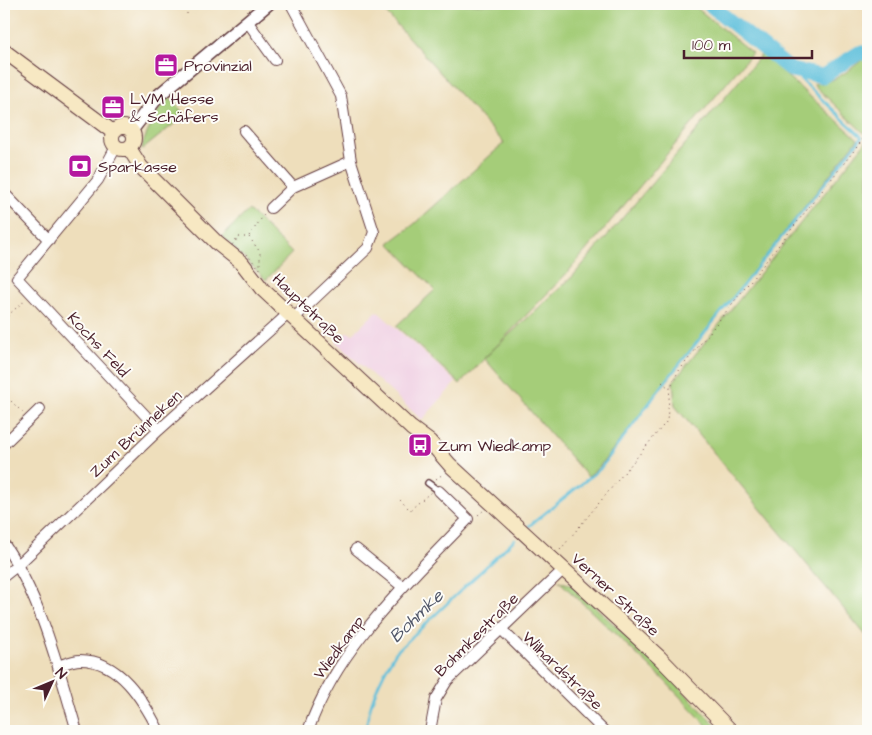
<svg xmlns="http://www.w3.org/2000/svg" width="872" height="735" viewBox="0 0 872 735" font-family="'Architects Daughter',sans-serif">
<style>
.built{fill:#f0d0e4}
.green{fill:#a5cd79;stroke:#787652}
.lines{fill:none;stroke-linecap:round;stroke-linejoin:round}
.stream{stroke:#5ec0dc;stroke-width:2.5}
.river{stroke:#5ec0dc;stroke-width:15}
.service-casing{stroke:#633c41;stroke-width:8}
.minor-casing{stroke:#633c41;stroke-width:12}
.tertiary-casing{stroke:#633c41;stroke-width:15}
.secondary-casing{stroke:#633c41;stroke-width:16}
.path{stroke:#633c41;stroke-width:1;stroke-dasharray:1 4;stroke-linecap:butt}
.service{stroke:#fff;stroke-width:5}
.minor{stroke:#fff;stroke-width:10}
.tertiary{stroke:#fff;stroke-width:12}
.secondary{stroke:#f7e8c3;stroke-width:14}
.labels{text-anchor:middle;stroke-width:4;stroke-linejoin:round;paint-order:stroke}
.poi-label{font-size:16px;fill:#4a1f2b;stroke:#fdfcf7;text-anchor:start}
.street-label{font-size:16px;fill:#4a1f2b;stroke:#fdfcf7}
.water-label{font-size:18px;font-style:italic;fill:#515769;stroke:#fdfcf7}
</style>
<rect width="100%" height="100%" fill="#fdfcf7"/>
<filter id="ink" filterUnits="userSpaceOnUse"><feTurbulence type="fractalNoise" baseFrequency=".02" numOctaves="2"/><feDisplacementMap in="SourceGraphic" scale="10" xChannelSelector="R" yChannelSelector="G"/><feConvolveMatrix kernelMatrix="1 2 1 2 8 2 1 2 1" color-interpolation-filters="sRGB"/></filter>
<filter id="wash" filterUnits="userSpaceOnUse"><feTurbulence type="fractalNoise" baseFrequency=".0096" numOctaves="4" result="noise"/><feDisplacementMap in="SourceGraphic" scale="20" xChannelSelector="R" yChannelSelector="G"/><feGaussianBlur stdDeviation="1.12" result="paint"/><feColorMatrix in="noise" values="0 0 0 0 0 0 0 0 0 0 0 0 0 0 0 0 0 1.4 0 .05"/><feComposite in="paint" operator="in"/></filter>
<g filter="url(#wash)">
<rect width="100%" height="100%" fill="#eedebb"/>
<path class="built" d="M377,311L456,382L422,420L336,342L347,332L353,334Z"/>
<path class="green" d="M378,4H692L752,53L568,272L460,384L396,326L435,290L389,243L413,225L504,143Z
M762,54L858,139L599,467L588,477L484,358L573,276Z
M864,58L868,59V137L813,84C834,83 849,71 864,58Z
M168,95L185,115L142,150C140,143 162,103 168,95Z
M868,139V638L675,406L673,382Z
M249,210L292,253L266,280L222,236Z
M559,581L572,585L670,677L721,731H712L665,681Z"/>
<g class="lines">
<path class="stream" d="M529,526L600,469L662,386L862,137L791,70
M366,731C368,703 381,676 396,652L515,539"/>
<path class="river" d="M709,4L791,70L823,76L859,53H868"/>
</g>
</g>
<g filter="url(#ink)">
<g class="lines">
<g class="service-casing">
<path id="service" d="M428,483L439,491"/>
</g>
<g class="minor-casing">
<path id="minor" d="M291,4L341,96L351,161L374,232L368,248L293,319
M247,21L275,60
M244,131L293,187L351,161
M116,147L98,180L17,278L159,430
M4,193L49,240
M271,208L293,187
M4,444L40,409
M4,544C42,599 58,668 77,731
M356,549L403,587
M4,576L18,565L159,430L288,314
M501,629L604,731
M58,666C64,664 73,660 80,660C120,660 143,700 159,731
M308,731C337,647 408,582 468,519L439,491
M430,731L436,699L447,681L564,569"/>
</g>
<g class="tertiary-casing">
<path id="tertiary" d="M131,131L159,95L268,4"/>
</g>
<g class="secondary-casing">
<path id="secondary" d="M4,51L113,132
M112 138a11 11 0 1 1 22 0a11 11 0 1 1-22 0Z
M129,148L141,167L217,243L242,263L262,289L411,428L430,442L450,465L660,658L731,731"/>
</g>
<path class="path" d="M187,14V4
M249,236L264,215
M239,237H249L260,252V269L247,255L231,246Z
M4,319L24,301
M662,382L669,388
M4,394L23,413
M436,479L443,474
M400,500L410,510L431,492
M478,515L484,510
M560,550L667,421L670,388L678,372L864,138"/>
<use href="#service" class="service"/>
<use href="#minor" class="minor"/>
<use href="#tertiary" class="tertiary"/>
<use href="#secondary" class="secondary"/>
</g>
</g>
<defs>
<g id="office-square" transform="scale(1.25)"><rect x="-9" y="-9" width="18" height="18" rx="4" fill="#b5179e" stroke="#fdfcf7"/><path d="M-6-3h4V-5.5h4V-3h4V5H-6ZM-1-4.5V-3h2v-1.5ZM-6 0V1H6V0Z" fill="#fff"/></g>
<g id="bank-square" transform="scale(1.25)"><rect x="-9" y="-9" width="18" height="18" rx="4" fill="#b5179e" stroke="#fdfcf7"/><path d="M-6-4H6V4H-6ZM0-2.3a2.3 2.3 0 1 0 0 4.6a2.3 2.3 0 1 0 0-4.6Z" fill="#fff"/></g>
<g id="bus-square" transform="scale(1.25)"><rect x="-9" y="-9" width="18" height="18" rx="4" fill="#b5179e" stroke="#fdfcf7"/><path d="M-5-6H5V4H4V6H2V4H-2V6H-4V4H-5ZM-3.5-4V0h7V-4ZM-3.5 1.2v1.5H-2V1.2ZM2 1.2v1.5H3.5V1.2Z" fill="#fff"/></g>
</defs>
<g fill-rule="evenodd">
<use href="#office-square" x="166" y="65"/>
<use href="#office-square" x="113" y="107"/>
<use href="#bank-square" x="80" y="166"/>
<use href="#bus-square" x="420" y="445"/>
</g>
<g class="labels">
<g class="poi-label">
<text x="184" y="71">Provinzial</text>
<text x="130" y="104">LVM Hesse<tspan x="130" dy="18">&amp; Schäfers</tspan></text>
<text x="98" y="172">Sparkasse</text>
<text x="438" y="451">Zum Wiedkamp</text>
</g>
<g class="street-label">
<text transform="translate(309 308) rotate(44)" y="6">Hauptstraße</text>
<text transform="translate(99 344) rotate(47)" y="6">Kochs Feld</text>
<text transform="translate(135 433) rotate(-43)" y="6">Zum Brünneken</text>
<text transform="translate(616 594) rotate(43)" y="6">Verner Straße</text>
<text transform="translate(476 634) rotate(-45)" y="6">Bohmkestraße</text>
<text transform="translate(338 647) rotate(-54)" y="6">Wiedkamp</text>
<text transform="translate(563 670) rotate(44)" y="6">Wilhardstraße</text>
</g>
<g class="water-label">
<text transform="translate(416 616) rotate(-44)" y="6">Bohmke</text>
</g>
</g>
<rect width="872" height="735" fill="none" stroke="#fdfcf7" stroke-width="20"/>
<g transform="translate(52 682) rotate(46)" stroke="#fdfcf7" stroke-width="4" paint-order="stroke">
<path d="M0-4L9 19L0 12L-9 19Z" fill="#4a1f2b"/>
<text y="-8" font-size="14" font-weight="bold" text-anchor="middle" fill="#4a1f2b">N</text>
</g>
<path d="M684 50v8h128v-8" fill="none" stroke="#4a1f2b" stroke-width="2.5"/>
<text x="692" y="50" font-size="15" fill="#4a1f2b" stroke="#fdfcf7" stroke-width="4" paint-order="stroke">100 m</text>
</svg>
